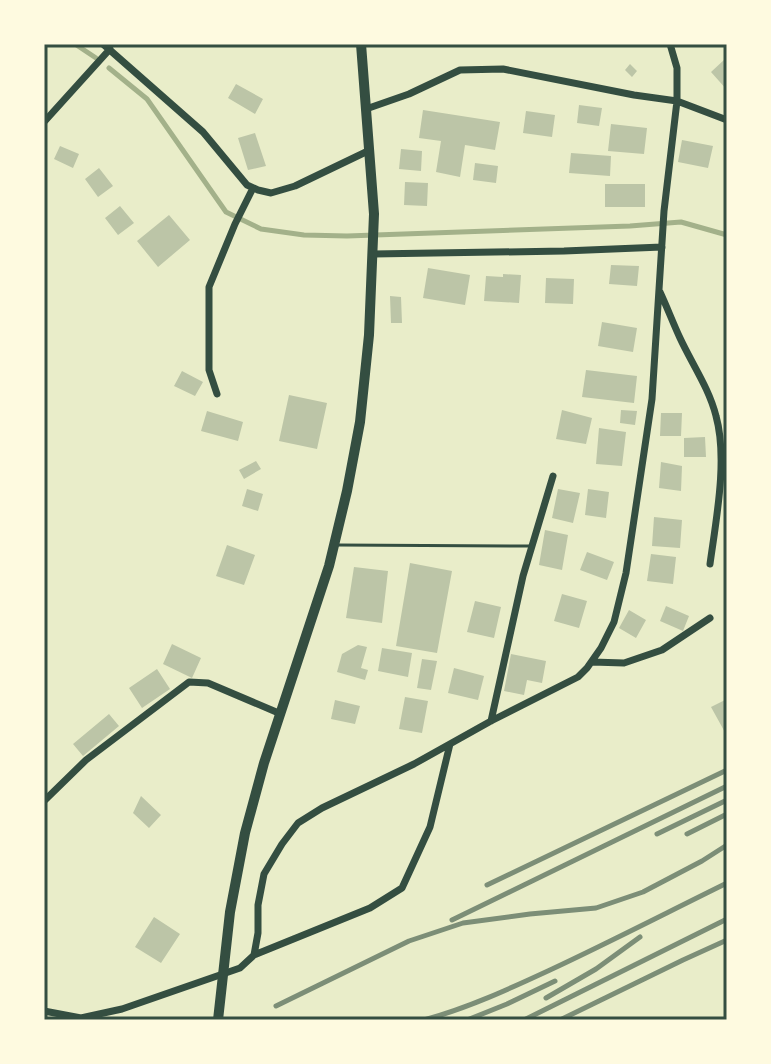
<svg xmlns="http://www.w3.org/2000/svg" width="771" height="1064" viewBox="0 0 771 1064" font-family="'DM Sans',sans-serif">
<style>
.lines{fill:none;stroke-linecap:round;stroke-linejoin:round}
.stream{stroke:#a3b18a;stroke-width:5}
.building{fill:#bcc5a7}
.service{stroke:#344e41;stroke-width:3}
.minor{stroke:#344e41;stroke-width:7}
.secondary{stroke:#344e41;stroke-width:10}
.rail{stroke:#7c8e77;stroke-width:5}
.neatline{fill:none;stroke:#344e41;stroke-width:3}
</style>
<rect width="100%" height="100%" fill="#e9edc9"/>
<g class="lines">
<path class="stream" d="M75,44L96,58
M109,68L147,99L226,212L261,229L304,235L347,236L630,226L681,222L727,235"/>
</g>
<path class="building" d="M725,59L727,61V90L711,72Z
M630,64L637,71L632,77L625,70Z
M236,84L263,99L255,114L228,98Z
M579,105L602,108L599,126L577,123Z
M423,110L500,122L495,150L465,145L460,177L436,172L441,141L419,138Z
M526,111L555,115L552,137L523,133Z
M611,124L647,128L644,154L608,151Z
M255,133L266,166L248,170L238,138Z
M682,140L713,146L708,168L678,162Z
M60,146L79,154L73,168L54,159Z
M401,149L422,151L421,171L399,169Z
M571,153L611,156L610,176L569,173Z
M475,163L498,166L496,183L473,180Z
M99,168L113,186L98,197L85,179Z
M405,182L428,183L427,206L404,205Z
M605,184H645V207H605Z
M120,206L134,223L118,235L105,218Z
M169,215L190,240L158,267L137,241Z
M611,265L639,266L637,286L609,284Z
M428,268L470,275L465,305L423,298Z
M503,274L521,275L519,303L484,301L486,276L503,277Z
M546,278L574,279L573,304L545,303Z
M390,296L401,297L402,323H391Z
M602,322L637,328L633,352L598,346Z
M586,370L637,376L634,403L582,397Z
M182,371L203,382L195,396L174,386Z
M289,395L327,403L317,449L279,441Z
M562,410L592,418L586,444L556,439Z
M621,410L637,411L635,425L620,423Z
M207,411L243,422L238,441L201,431Z
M661,413H682L681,436H660Z
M599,428L626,432L622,466L596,464Z
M705,437L706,457H684V438Z
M256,461L261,469L244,479L239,470Z
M661,462L682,466L681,491L659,488Z
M247,489L263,494L258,511L242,506Z
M558,489L580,493L573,523L552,518Z
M588,489L609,492L606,518L585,515Z
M654,517L682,520L680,548L652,546Z
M545,530L568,535L562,570L539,565Z
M227,545L255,555L244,585L216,576Z
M587,552L614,562L607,580L580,570Z
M651,554L676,557L673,584L647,581Z
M410,563L452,571L437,653L396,646Z
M354,567L388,571L382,623L346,618Z
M562,594L587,601L579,628L554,621Z
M475,601L501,607L494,638L467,632Z
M666,606L689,616L683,631L660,621Z
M629,610L646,620L636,638L619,628Z
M172,644L201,658L192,678L163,664Z
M358,645L367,647L361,668L368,670L365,680L337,672L342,654Z
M382,648L412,653L408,677L378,671Z
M511,654L546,661L542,683L527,680L524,695L504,691Z
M422,659L437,661L431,690L417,688Z
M454,668L484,676L478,700L448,693Z
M157,669L170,689L142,708L129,688Z
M405,697L428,701L422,733L399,729Z
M727,699V736L711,707Z
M335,700L360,706L355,724L331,719Z
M109,714L119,726L83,756L73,744Z
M141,796L161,815L149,828L133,813Z
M154,917L180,934L161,963L135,947Z"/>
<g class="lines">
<path class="service" d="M338,545L531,546"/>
<path class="minor" d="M103,44L203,132L247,185L258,190L271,193L295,186L370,150
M366,109L409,94L460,70L503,69L634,95L677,101L727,120
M44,122L110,49
M373,254L564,251L662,247
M660,292C667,307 673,323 680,338C692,364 709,388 716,416C728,459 716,520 710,564
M217,394L209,370V287L235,224L253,188
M592,662L624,663L662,650L710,618
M491,721L523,576L553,476
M44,801L86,760L189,682L208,683L281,714
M254,955L370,908L402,888L430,827L450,744
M44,1011L81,1018L122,1009L240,968L254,955L258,933V905L264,874L282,844L298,823L322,808L414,764L491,721L578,677L587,668L601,648L614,622L626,573L652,399L664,211L677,101V68L670,44"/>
<path class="secondary" d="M218,1020L230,912L245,833L264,763L329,566L347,491L360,422L369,335L374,214L361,44"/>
<path class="rail" d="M657,834L727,800
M687,834L727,814
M487,885L727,770
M452,920L727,786
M546,998L596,969L640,937
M276,1006L409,941L463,923L530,914L596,908L643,892L702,861L727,845
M424,1020C468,1008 509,989 550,970C610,942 668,912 727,883
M467,1020L507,1004L555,981
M524,1020L727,919
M560,1020L683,960L727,940"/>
</g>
<rect width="771" height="1064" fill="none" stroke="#fefae0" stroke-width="92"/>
<rect x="46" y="46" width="679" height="972" class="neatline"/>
</svg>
